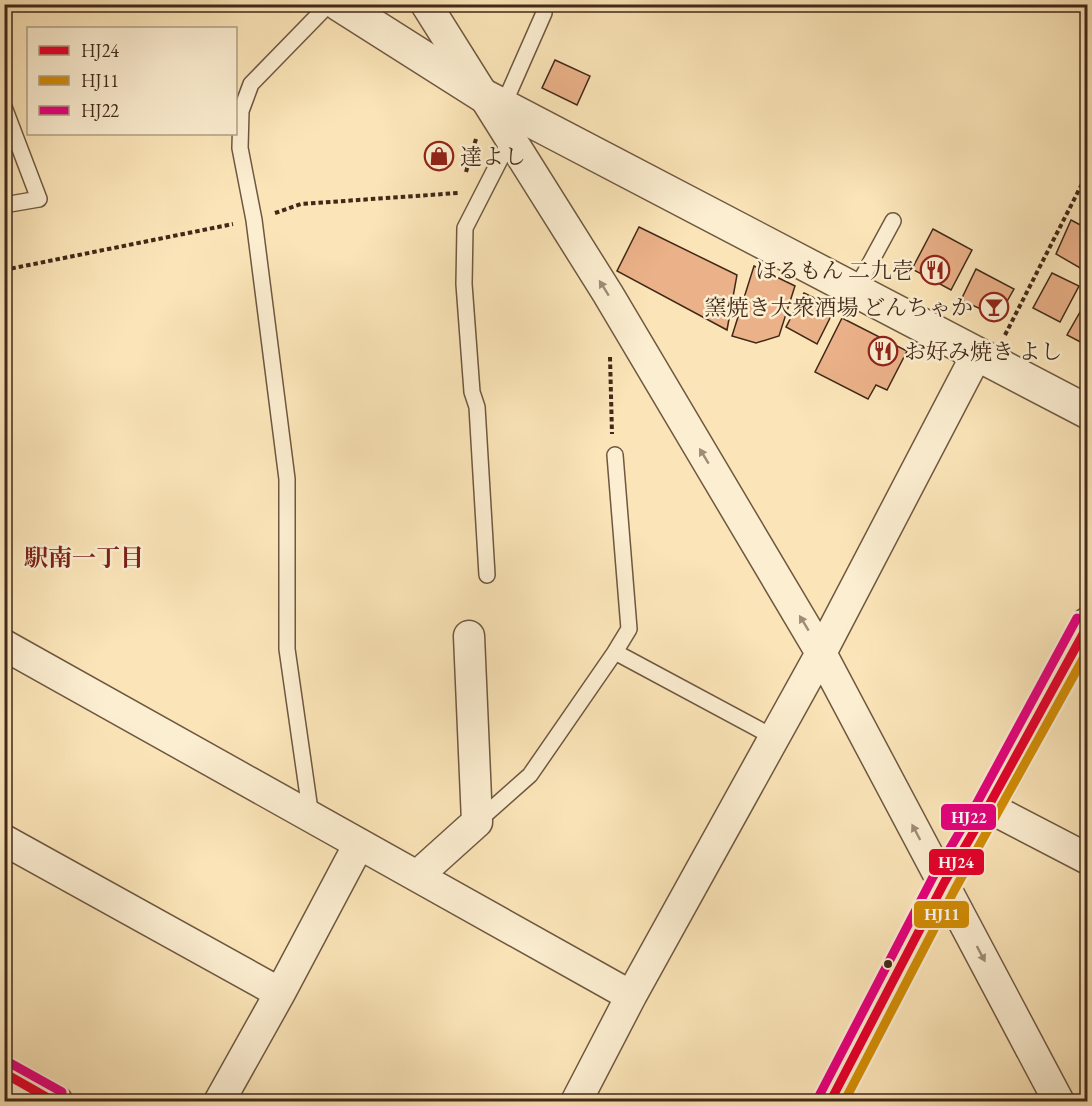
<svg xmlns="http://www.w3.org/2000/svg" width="1092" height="1106" viewBox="0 0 1092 1106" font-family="'EB Garamond','Noto Serif JP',serif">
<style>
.building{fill:#ebb189;stroke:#402919;stroke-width:1.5}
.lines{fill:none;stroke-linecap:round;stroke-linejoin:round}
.service-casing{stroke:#6f5841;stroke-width:18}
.minor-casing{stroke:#6f5841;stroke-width:33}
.tertiary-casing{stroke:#6f5841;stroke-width:36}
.path{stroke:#402919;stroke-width:4;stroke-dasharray:4.5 3;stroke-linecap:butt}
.service{stroke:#fceed1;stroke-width:15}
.minor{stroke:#fceed1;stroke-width:30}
.tertiary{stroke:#fceed1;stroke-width:33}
.bus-1-casing{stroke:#fceed1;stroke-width:14}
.bus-2-casing{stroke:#fceed1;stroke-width:14}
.bus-3-casing{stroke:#fceed1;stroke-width:14}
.bus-1{stroke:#e4002b;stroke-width:9}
.bus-2{stroke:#d28d05;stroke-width:9}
.bus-3{stroke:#e5007d;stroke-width:9}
.oneway{fill:#9e8c75}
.bus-dot{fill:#402919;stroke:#fceed1;stroke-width:2}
.labels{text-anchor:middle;stroke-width:5;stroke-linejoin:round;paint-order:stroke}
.poi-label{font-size:22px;fill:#402919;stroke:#fceed1;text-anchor:start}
.neighbourhood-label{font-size:24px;font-weight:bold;fill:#7a1f14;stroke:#fceed1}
.line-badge{stroke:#fceed1;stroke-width:2}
.badge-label{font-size:16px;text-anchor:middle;font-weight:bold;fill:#fff}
</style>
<rect width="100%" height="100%" fill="#fbe5b8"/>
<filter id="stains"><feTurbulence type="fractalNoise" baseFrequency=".00333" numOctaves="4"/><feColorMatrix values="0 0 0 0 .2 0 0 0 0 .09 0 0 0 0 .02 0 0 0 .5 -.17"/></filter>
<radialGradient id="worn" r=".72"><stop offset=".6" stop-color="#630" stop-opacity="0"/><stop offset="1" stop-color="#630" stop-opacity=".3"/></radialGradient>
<path class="building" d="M555,60L590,76L577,105L542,88Z
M1088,205V221L1081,218Z
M1071,220L1088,229L1087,272L1056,254Z
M639,227L737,275L727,330L617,271Z
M933,229L972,250L951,290L912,269Z
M754,266L795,286L779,336L756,343L732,336Z
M976,269L1014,289L998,317L961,300Z
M1052,273L1079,286L1060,322L1033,308Z
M804,293L835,308L817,344L786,327Z
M1088,298V346L1067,335Z
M842,318L907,351L887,390L876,385L868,399L815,372Z"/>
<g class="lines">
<g class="service-casing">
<path id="service" d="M503,106L544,13
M4,107L39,199L4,205
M855,291L893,221
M487,575L477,407L472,392L464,284L465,228L511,138
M615,652L629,629L615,455
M311,817L287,649V479L254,220L240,148L241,111L251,84L329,4
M477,822L530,775L615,652L775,738"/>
</g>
<g class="minor-casing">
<path id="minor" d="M426,4L608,294L821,653L1059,1102
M4,645L631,996
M988,807L1088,859
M4,840L280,993
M417,876L477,822L469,636
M219,1102L280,993L359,844
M576,1102L631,996L821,653L977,354"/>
</g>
<g class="tertiary-casing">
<path id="tertiary" d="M339,4L484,96L1088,412
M4,1073L56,1102
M830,1102L944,883L988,807L1088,624"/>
</g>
<path class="path" d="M466,172L476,139
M275,213L301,204L458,193
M4,270L233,224
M1005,335L1083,182L1088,184
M610,357L612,434"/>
<use href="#service" class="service"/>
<use href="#minor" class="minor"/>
<use href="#tertiary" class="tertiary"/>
<g class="bus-1-casing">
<path id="bus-1" d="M4,1073L55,1102
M830,1102L944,883L988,807L1088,625"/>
</g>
<g class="bus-2-casing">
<path id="bus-2" d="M844,1102L955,889L1088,650"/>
</g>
<g class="bus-3-casing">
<path id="bus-3" d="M10,1063L62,1092
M819,1096L933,877L978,801L1077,618"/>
</g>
<use href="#bus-1" class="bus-1"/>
<use href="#bus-2" class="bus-2"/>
<use href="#bus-3" class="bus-3"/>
</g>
<defs><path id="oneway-solid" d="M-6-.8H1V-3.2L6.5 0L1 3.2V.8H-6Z" transform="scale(1.5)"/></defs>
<g class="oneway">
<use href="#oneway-solid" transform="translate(604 288) rotate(-122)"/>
<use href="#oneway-solid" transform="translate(704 456) rotate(-121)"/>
<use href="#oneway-solid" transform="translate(804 623) rotate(-121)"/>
<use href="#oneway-solid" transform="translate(916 832) rotate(-118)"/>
<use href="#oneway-solid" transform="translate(981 954) rotate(62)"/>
</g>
<defs>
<g id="shop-ring" transform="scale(1.5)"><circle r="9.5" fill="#fceed1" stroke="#8f2418" stroke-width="1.5"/><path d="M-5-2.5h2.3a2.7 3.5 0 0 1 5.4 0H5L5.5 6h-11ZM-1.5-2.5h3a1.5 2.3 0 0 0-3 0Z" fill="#8f2418"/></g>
<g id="restaurant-ring" transform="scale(1.5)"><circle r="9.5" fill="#fceed1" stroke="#8f2418" stroke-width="1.5"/><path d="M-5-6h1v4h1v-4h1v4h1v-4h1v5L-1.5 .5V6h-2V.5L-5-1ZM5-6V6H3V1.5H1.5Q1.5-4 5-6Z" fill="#8f2418"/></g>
<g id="bar-ring" transform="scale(1.5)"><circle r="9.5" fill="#fceed1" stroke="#8f2418" stroke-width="1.5"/><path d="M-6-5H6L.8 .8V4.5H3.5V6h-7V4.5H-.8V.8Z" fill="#8f2418"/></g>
</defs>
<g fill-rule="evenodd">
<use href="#shop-ring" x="439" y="156"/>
<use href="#restaurant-ring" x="935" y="270"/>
<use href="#bar-ring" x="994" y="307"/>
<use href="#restaurant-ring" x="883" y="351"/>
</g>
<circle class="bus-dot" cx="888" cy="964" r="5"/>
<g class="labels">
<g class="poi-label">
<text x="460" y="164">達よし</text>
<text x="914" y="278" text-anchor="end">ほるもん 二九壱</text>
<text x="973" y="315" text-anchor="end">窯焼き大衆酒場 どんちゃか</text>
<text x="904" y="359">お好み焼き よし</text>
</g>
<g class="neighbourhood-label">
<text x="84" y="566">駅南一丁目</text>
</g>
</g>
<g class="line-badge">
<rect x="940" y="803" width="57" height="28" rx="6" fill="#e5007d"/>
<rect x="928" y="848" width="57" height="28" rx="6" fill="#e4002b"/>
<rect x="913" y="900" width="57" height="29" rx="6" fill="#d28d05"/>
</g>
<g class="badge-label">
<text x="969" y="823">HJ22</text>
<text x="956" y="868">HJ24</text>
<text x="942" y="920">HJ11</text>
</g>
<rect width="1092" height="1106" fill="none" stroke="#fbe5b8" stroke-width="24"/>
<rect x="6" y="6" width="1080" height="1094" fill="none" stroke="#402919" stroke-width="3"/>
<rect x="12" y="12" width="1068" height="1082" fill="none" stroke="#402919" stroke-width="1.5"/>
<rect x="27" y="27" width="210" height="108" fill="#fceed1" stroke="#b19f87" stroke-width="1.5"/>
<rect x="39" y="46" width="30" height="9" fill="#e4002b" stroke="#b19f87" stroke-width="1.5"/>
<text x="81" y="57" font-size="18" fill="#402919">HJ24</text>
<rect x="39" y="76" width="30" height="9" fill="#d28d05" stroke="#b19f87" stroke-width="1.5"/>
<text x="81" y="87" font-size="18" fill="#402919">HJ11</text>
<rect x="39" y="106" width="30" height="9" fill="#e5007d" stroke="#b19f87" stroke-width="1.5"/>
<text x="81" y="117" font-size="18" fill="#402919">HJ22</text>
<rect width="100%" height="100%" filter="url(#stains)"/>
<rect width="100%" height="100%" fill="url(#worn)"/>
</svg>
